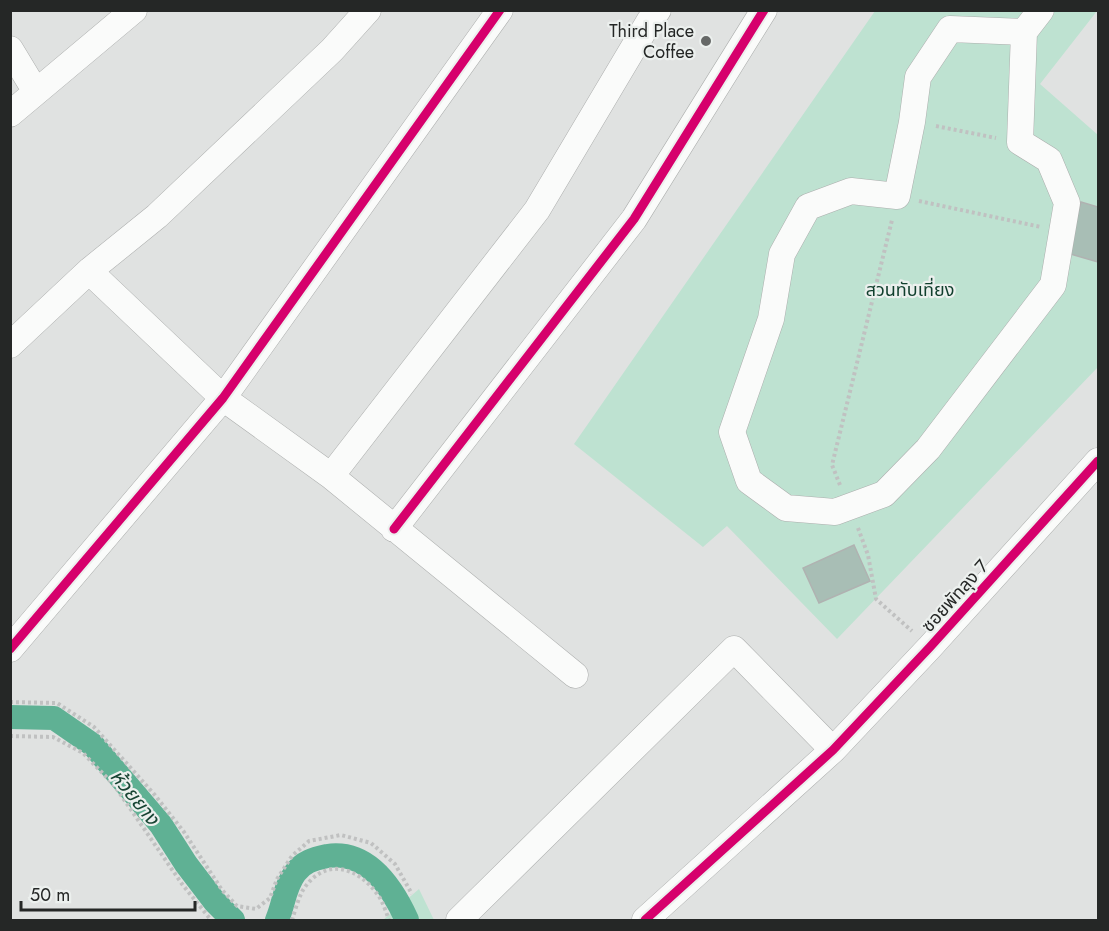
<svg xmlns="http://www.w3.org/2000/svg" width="1109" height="931" viewBox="0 0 1109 931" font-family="Jost,'Noto Sans Thai',sans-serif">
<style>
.green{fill:#bee2d1}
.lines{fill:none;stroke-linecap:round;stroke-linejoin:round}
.canal{stroke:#5fb194;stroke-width:24}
.building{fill:#a8beb5;stroke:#b0b2b1;stroke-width:1.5}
.minor-casing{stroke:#acaead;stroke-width:27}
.path{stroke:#c0c1c1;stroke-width:4;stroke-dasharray:3 3;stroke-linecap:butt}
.minor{stroke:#fafbfa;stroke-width:26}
.cycleway-casing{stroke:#ecf0ee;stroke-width:13}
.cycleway{stroke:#d6006c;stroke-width:9}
.poi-dot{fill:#666867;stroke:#ecf0ee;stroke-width:2}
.labels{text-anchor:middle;stroke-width:4.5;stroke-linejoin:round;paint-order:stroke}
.poi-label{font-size:18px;fill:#252726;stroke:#ecf0ee;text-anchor:end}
.park-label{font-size:18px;fill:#103f2d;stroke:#ecf0ee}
.street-label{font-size:18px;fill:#252726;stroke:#ecf0ee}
.water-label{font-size:20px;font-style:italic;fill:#184534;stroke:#ecf0ee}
</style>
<rect width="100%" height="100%" fill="#e0e2e1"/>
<path class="green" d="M875,11H1097L1040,84L1098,135V367L837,639L727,526L703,547L574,444Z
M419,889L434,920H383Z"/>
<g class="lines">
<path class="canal" d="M10,717L54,718L93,745L161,825L186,864L215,902L233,920
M277,920C284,904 284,888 295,873C303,862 313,859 327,856C368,850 392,887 407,920"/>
</g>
<path class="building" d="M1081,202L1098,207V262L1067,253Z
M854,545L870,581L819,603L803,568Z"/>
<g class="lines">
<g class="minor-casing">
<path id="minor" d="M1024,32L950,29L918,77L912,122L897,196L851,191L808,207L782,254L771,319L732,432L749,481L786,508L835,512L884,494L928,449L1053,285L1067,203L1049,160L1020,142L1024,32L1041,10
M10,49L36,92
M10,114L134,10
M89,271L223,398L331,476L575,675
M10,345L89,271L157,216L332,50L368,10
M331,476L537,210L650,20L658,10
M394,529L634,219L764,10
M10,649L223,398L500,10
M459,920L734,649L833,750
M645,920L833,750L930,647L1098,461"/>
</g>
<path class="path" d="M936,126L996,138
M919,201L1041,227
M840,485L832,465L892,220
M858,528L868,555L876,599L912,631
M10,702L57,703L94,727L154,794L184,832L222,890L237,906L256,909L270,898L277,879L292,856L309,841L341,835L371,843L395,864L412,894
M10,736L53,737L83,753L114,785L182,884L211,920
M292,920C295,911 298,899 303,890C325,856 358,867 378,895C383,902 386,912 389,920"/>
<use href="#minor" class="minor"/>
<g class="cycleway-casing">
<path id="cycleway" d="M394,529L634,219L764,10
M10,649L223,398L500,10
M645,920L833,750L930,647L1098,461"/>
</g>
<use href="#cycleway" class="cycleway"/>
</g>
<circle class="poi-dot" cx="706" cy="41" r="6"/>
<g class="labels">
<g class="poi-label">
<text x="694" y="37">Third Place<tspan x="694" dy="21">Coffee</tspan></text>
</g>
<g class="park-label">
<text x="910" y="296">สวนทับเที่ยง</text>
</g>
<g class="street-label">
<text transform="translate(955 596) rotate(-48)" y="6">ซอยพัทลุง 7</text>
</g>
<g class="water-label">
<text transform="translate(135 797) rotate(51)" y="7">ห้วยยาง</text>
</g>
</g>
<rect width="1109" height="931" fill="none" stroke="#252726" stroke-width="24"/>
<path d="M21 901v9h174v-9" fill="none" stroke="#252726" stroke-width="3"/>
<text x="30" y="901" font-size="18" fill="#252726" stroke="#ecf0ee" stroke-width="4.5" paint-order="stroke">50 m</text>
</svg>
